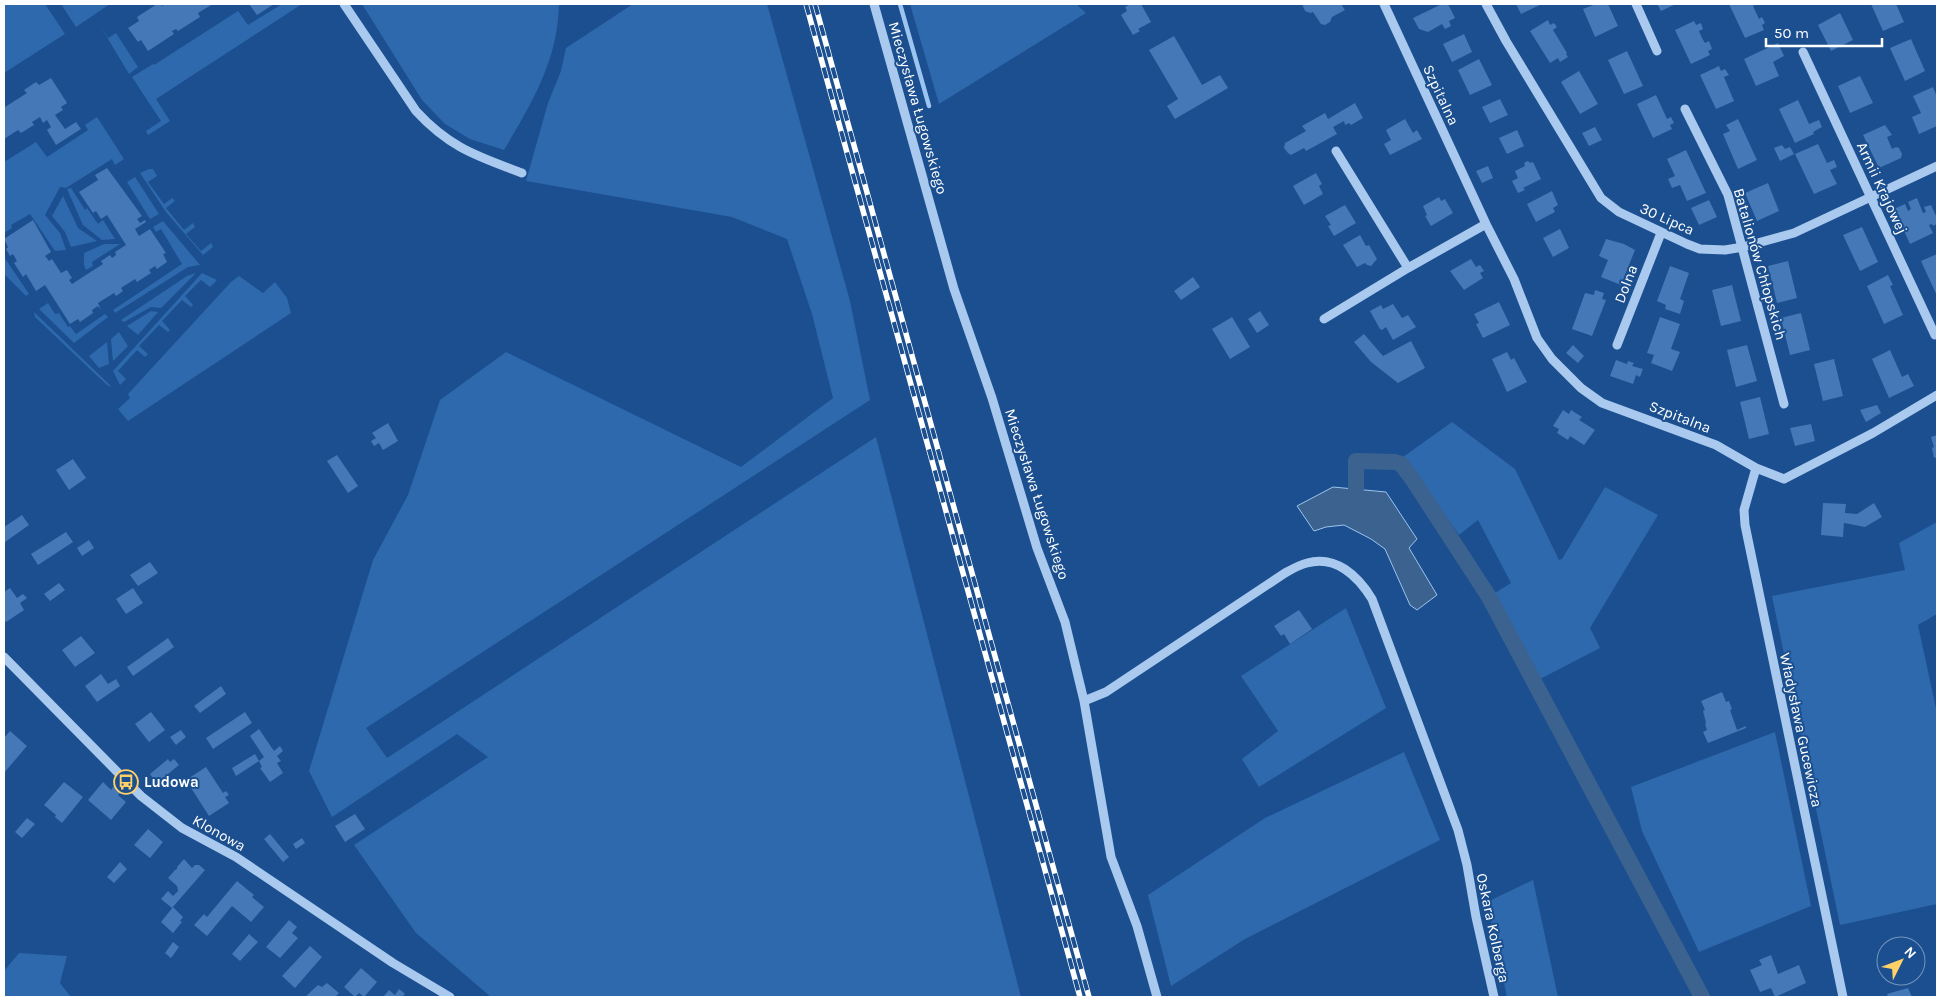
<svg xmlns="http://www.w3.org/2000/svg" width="1941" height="1001" viewBox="0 0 1941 1001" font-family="Karla,sans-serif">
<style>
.green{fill:#2e69ad}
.water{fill:#3c6290;stroke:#9cc4f0}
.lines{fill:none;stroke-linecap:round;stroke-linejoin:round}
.stream{stroke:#9cc4f0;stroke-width:4.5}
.canal{stroke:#3c6290;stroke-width:16}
.building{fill:#4478b7}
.minor{stroke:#a9c9ee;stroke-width:9}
.rail-casing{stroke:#fff;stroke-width:5.5}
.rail{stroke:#1b4f8f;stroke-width:4;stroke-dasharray:11;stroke-linecap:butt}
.labels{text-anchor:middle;stroke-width:4;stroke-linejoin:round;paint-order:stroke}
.street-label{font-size:15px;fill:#fff;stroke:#1b4f8f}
.poi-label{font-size:15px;font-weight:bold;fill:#fff;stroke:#1b4f8f;text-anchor:start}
</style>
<rect width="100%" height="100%" fill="#1b4f8f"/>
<path class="green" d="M4,4H45L65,34L4,73Z
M61,4H110L76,27Z
M282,4H302L156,99L170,121L148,135L146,131L161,121L132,77L153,64L154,65L238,11L248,25Z
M362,4H559C558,60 532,103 504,150L470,139L445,124L422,100Z
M633,4H767L850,301L870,400L366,728L387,758L876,437L1021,997H491L416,933L354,845L488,757L457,734L332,817L309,771L373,560L408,495L440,400L506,352L741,467L833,398L812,314L787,239L732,217L526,181L548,103L561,71L566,48Z
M910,4H1076L1086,13L939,104Z
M99,24L108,38L116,33L138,67L129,74Z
M97,117L124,159L115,165L112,159L66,188L60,187L45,215L60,233L66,250L55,251L30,214L11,225L12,228L4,233V162L36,142L47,157L88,130L85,125Z
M149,169H153L157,176L148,182L164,204L172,198L175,201L166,208L184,230L193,223L195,227L186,234L201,251L211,243L213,247L203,255L166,212L140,173Z
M135,177L159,214L150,219L127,182Z
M71,188L85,210L87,208L98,224L103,220L115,239L102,240L83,225L67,189Z
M63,196L78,228L97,241L71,247L65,232L52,216Z
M163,221L200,265L188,267L115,313L113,310L182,264L161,229L156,232L153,227Z
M104,244H120L92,262L93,266L86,270L84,265V253Z
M4,257L29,294L26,296L4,274Z
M196,273L161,308L151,307L124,322L121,320L187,276Z
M202,273L217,280L210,287L201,280L185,296L193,305L191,307L182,300L162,321L170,330L168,332L159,325L139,346L148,354L145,357L137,350L118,371L126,379L120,385L113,371Z
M239,276L263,293L275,282L287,298L291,313L128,421L118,409L130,398L128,394L231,282Z
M48,303L55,314L59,313L68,327L70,326L76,334L105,314L108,317L74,343L39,309Z
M151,311L158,312L138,335L127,326Z
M34,312L112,387L107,385L35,317Z
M119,332L128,346L113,361L111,339Z
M107,342L109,364L99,368L89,356Z
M1452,422L1515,469L1559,560L1562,559L1605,487L1658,515L1590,628L1600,648L1540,679L1495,593L1511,583L1478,520L1459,535L1403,457Z
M1937,522V614L1918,625L1937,713V904L1840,925L1772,596L1905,570L1899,543Z
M1346,608L1386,708L1259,787L1242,759L1278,731L1241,676Z
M1775,732L1811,906L1699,952L1642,831L1631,787Z
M1404,752L1440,840L1245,939L1171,986L1148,895L1265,818Z
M1533,880L1558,997H1507L1487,902Z
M19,953L67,956L60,983L71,997H4V971Z"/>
<path class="water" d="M1333,487L1386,492L1417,539L1409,548L1437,595L1417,610L1410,605L1385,549L1371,539L1344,525L1326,527L1314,531L1297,506Z"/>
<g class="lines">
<path class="stream" d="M900,4L929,106"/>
<path class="canal" d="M1356,489V461L1395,462L1401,464L1413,480L1489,597L1702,997"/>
</g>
<path class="building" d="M157,4H161L162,6L165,4H213L198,13L200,17L178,31L176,29L172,31L174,34L148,51L141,40L138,42L128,28L139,21L137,17Z
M249,4H274L257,15Z
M1131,4H1141L1151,22L1138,29L1140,31L1133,35L1121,15L1127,11L1125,7Z
M1302,4H1341L1345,10L1332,17L1330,22L1325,25L1321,24L1313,12L1310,13L1305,11Z
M1442,4H1448L1455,18L1449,21L1451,26L1445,29L1442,24L1428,32L1419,29L1413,18Z
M1516,4H1542L1521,14Z
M1596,4H1608L1618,26L1595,37L1583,9Z
M1657,4H1676L1661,11Z
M1729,4H1756L1753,6L1759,19L1762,17L1765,23L1762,25L1764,30L1745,38Z
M1871,4H1896L1904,22L1883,31Z
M1840,13L1853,40L1831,51L1818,25Z
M1548,20L1550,25L1554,23L1557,27L1553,30L1567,53L1566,54L1568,57L1560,62L1558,58L1550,63L1530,31Z
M1694,21L1696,25L1701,23L1703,29L1699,31L1702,38L1705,43L1709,41L1712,49L1708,51L1710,55L1691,64L1675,30Z
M1464,34L1472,52L1452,62L1443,44Z
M1174,36L1202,85L1220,75L1228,88L1175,119L1167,106L1178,99L1149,50Z
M1911,39L1925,71L1905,81L1890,48Z
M1778,43L1784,56L1773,62L1779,76L1756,86L1744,59Z
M1627,51L1643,86L1624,94L1608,60Z
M1479,59L1492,85L1470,95L1458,70Z
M1719,66L1721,71L1725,69L1729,75L1724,77L1734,101L1716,109L1700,75Z
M1579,71L1598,104L1580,114L1561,82Z
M1860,76L1873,103L1850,113L1838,86Z
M51,78L67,103L61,107L63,110L55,115L65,129L76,122L81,129L56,145L47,130L51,127L47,120L43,123L40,117L32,122L34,125L21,133L18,130L4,139V105L5,107L27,93L24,90L36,82L39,85Z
M1933,87L1937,97V126L1919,134L1912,117L1921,113L1913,96Z
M1656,95L1667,119L1671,117L1674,123L1670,125L1672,129L1653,138L1637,104Z
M1500,99L1508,115L1490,123L1482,107Z
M1798,100L1809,124L1819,120L1822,127L1813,132L1814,134L1795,143L1779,109Z
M1355,103L1363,118L1351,125L1349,123L1345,125L1344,121L1333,127L1337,134L1306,151L1304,148L1291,155L1288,153L1284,148L1285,143L1306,131L1302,126L1325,113L1328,119Z
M1405,119L1413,133L1417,130L1422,139L1390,155L1384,144L1391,140L1386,130Z
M1738,119L1757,160L1738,169L1723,134L1730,131L1726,125Z
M1885,125L1892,135L1887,137L1892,149L1896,147L1899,148L1902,154L1901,158L1879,168L1863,135Z
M1595,127L1602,140L1589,146L1582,133Z
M1517,130L1524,146L1507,154L1499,138Z
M1818,144L1827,163L1834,160L1837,167L1830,170L1837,184L1814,194L1795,154Z
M1782,145L1785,149L1790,147L1794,154L1780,161L1774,148Z
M1686,150L1706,193L1687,201L1680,185L1672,188L1668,179L1675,176L1667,159Z
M1528,161L1530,163L1533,162L1541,179L1523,188L1525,190L1518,193L1512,181L1518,178L1515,171L1525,166L1524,163Z
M1488,166L1493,178L1482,183L1476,171Z
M107,168L142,216L137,219L140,223L145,220L146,222L135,229L139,236L150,229L166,253L163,254L167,262L157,269L155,266L149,270L151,273L137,282L135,279L121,288L123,291L116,296L114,293L98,303L101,310L98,306L92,310L93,313L80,322L78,319L70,324L45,285L36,291L26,274L23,277L14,263L17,261L13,254L10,256L6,249L8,247L4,239L33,220L51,252L45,256L49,261L52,259L61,273L67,270L72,278L69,280L72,284L103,264L101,261L110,255L112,258L116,255L115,252L126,245L107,215L101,219L96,211L93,213L79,192L98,180L95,175Z
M1316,173L1322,184L1319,186L1323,194L1304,205L1293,186Z
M1768,183L1779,211L1757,221L1745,193Z
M1552,191L1558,205L1553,208L1555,212L1536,222L1527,204Z
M1439,197L1441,201L1445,199L1453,213L1431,226L1425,216L1427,215L1423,206Z
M1917,198L1923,213L1926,212L1924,207L1931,205L1937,218V224L1933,226L1932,224L1929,225L1933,233L1910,244L1894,209L1905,204L1908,211L1911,209L1908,202Z
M1709,200L1717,217L1699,225L1691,208Z
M1345,205L1356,223L1334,236L1328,226L1331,225L1325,216Z
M1862,227L1878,262L1860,271L1843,235Z
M1560,229L1569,248L1553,257L1543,238Z
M1360,235L1366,246L1369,245L1377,259L1371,266L1367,265L1365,263L1357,267L1343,245Z
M1606,239L1624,244L1635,250L1621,285L1601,277L1608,260L1599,256Z
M1937,254V296L1921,261Z
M1471,259L1476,267L1480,265L1484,271L1480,273L1483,278L1464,290L1450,271Z
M1788,261L1797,298L1777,303L1768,266Z
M1670,266L1689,273L1680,299L1684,301L1680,314L1665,309L1666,305L1657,301Z
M1888,275L1893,285L1890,286L1903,315L1884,324L1867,286Z
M1193,277L1200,287L1181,300L1174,291Z
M1732,285L1741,321L1721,326L1712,290Z
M1595,290L1604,293L1602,299L1606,300L1592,336L1572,329L1585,293L1594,295Z
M1499,302L1510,325L1483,338L1476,324L1479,323L1474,314Z
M1393,304L1402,318L1408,315L1416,327L1393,340L1386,327L1382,330L1380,329L1370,311L1381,305L1383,309Z
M1260,311L1269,325L1257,333L1248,319Z
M1801,313L1810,350L1790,355L1781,318Z
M1232,317L1250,347L1230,359L1212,329Z
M1660,317L1680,324L1671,349L1680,352L1672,371L1651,363L1654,355L1647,353Z
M1364,334L1383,356L1411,341L1425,368L1398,383L1371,362L1354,342Z
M1573,345L1584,356L1578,363L1566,353Z
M1747,345L1757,381L1736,387L1727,350Z
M1890,350L1902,377L1908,374L1914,386L1889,398L1872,359Z
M1507,352L1511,360L1514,358L1527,382L1507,392L1492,359Z
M1834,359L1843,396L1823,401L1814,364Z
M1616,360L1627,364L1628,361L1634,363L1632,366L1643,369L1640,377L1636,375L1633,384L1610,376Z
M1760,397L1769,434L1749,439L1740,402Z
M1877,405L1881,413L1866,422L1860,410Z
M1563,410L1569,414L1571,410L1582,417L1579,420L1595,430L1584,445L1570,436L1568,440L1557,433L1559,429L1553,426Z
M388,423L398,441L383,450L379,443L374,446L371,441L376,438L372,433Z
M1811,424L1815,441L1795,446L1790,428Z
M1937,435V457L1934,458L1932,448L1934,447L1931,437Z
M337,455L358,486L348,493L327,461Z
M73,459L86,478L69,490L56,470Z
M1823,503L1846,504L1845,513L1857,514L1874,503L1882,517L1865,527L1844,523L1843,537L1821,535Z
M22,515L29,525L5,542L4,527Z
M66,532L73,542L38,565L31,554Z
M89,540L94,548L82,556L77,548Z
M150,562L158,573L138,586L130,575Z
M59,583L65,590L50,601L44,594Z
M10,588L17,598L23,594L27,598L20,603L24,610L6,622L4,619V592Z
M133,588L143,603L126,614L116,599Z
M1299,610L1312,629L1290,644L1284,634L1281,636L1274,626Z
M81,636L95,653L75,667L62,650Z
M168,638L174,647L133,676L127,667Z
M101,674L108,684L116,679L120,686L97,702L85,686Z
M221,686L226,694L200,713L194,706Z
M1722,692L1726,702L1729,701L1732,709L1730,710L1737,730L1746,726V728L1708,743L1703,732L1707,730L1705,724L1706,723L1703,711L1705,710L1701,701Z
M151,712L165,730L149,742L135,724Z
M245,712L252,723L213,749L206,738Z
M259,729L274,751L280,746L283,751L277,756L281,761L277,763L283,773L270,782L260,768L262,767L259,761L236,776L232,768L255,754L259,761L264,757L250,736Z
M181,730L186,737L176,745L170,737Z
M10,731L27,746L4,773V738Z
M168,759L170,762L174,759L179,765L157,783L150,774Z
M206,767L223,793L226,791L229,795L225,797L229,803L209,816L186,780Z
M64,782L83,797L62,823L55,817L56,815L44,805Z
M103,782L111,790L114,786L121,792L118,795L126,802L111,820L88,800Z
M355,814L365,829L345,842L335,826Z
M27,818L35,824L22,838L15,832Z
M148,829L163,842L150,858L134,845Z
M270,834L289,857L283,862L264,839Z
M302,838L305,843L296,849L293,844Z
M184,859L192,868L195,865H199L205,870L172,908L161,899L168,891L173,896L178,891L177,886L168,878L175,870L177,869V867Z
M120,862L127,869L114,883L107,877Z
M237,881L254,895L252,897L264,907L251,922L232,906L207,936L194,925L204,914L207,917Z
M173,907L183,917L180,921L182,922L173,933L161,922Z
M289,920L297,927L292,933L298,938L280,958L266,947Z
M249,934L258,942L240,961L232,954Z
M173,942L179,947L171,958L165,953Z
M310,946L322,957L295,988L282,976Z
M1771,955L1778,974L1799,965L1806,983L1775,997L1771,988L1760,992L1750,970L1762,965L1759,960Z
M361,968L377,982L364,997L359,993L355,997L344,987Z
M327,983L339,993L335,997H305L318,985L322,987Z
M1908,988L1912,997H1888L1887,994Z
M399,989L405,994L402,997H383L389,990L395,995Z"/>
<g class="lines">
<path class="minor" d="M344,4L416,111C450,148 477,156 522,173
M874,4L954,289L992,398L1037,548L1065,622L1084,701L1111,857L1137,926L1157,997
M1384,4L1486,224L1514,279L1537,338L1552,359L1581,388L1602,403L1716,445L1756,468L1784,479L1873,433L1937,395
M1486,4L1506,41L1601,198L1619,212L1687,244L1700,249L1725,250L1743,247L1794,233L1937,166
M1636,4L1657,51
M1803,52L1935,335
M1685,109L1728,195L1784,404
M1336,151L1408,268
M1324,319L1408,268L1486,224
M1617,345L1661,233
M1756,468L1744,510L1745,525L1843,997
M4,657L141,796L182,828L236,857L393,963L450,997
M1084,701L1106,692L1285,573C1292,569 1299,565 1307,563C1336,555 1358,576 1372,599L1458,830L1467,865L1476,917L1494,997"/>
<g class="rail-casing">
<path id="rail" d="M806,4L1080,997
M815,4L1089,997"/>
</g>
<use href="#rail" class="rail"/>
</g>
<defs>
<g id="bus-ring" transform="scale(1.25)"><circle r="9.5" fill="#1b4f8f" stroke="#ffd166" stroke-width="1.5"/><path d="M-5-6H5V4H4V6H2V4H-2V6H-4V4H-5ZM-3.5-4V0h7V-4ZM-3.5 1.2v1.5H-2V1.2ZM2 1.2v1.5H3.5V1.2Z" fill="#ffd166"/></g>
</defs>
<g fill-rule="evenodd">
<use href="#bus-ring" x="126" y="782"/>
</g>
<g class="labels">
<g class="street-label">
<text transform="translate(1441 95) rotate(65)" y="5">Szpitalna</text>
<text transform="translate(918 108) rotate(74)" y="5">Mieczysława Ługowskiego</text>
<text transform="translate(1882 188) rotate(65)" y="5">Armii Krajowej</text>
<text transform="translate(1667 219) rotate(24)" y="5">30 Lipca</text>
<text transform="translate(1760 264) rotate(74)" y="5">Batalionów Chłopskich</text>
<text transform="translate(1626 284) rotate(-69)" y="5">Dolna</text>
<text transform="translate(1680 417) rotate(21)" y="5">Szpitalna</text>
<text transform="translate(1037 494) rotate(72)" y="5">Mieczysława Ługowskiego</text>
<text transform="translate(1801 730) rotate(78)" y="5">Władysława Gucewicza</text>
<text transform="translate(219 833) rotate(29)" y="5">Klonowa</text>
<text transform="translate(1493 928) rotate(78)" y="5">Oskara Kolberga</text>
</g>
<g class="poi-label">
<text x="144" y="787">Ludowa</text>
</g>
</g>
<rect width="1941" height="1001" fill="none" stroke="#ffffff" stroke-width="10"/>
<g transform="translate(1901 961) rotate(48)"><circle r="24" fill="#1b4f8f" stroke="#7695bc"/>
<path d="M0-4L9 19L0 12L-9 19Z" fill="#ffd166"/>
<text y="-8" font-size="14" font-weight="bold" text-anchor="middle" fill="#ffffff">N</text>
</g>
<path d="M1766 38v8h116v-8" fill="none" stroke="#ffffff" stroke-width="2.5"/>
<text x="1774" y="38" font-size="15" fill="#ffffff" stroke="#1b4f8f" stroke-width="4" paint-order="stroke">50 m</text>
</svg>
